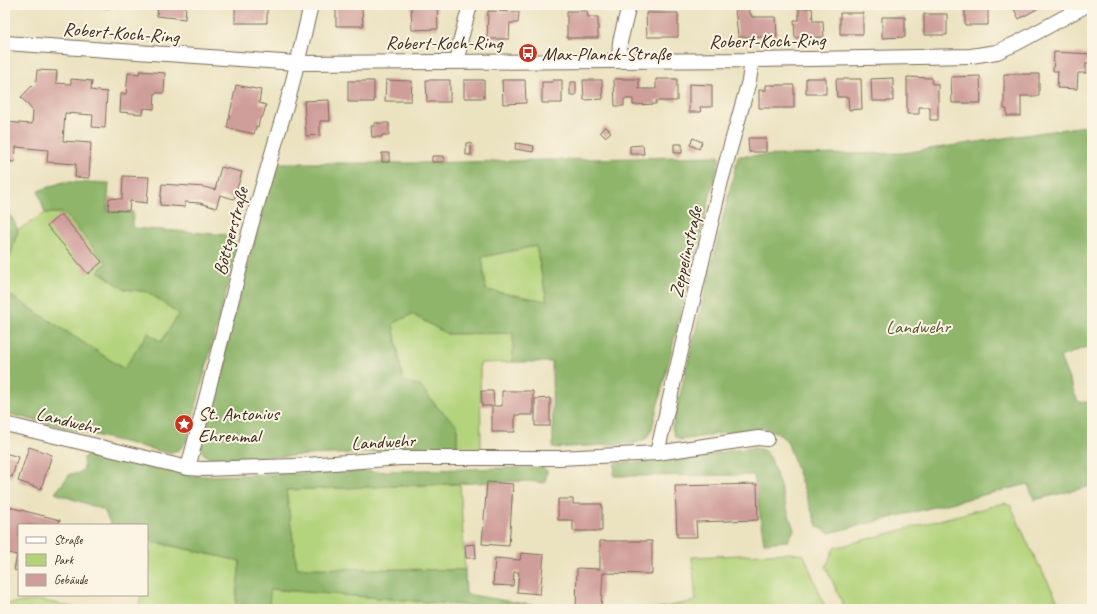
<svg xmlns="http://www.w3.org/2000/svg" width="1097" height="614" viewBox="0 0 1097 614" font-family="Caveat,sans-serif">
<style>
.green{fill:#b3d37b;stroke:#777e4c}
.forest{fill:#8eb56b;stroke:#647044;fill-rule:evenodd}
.building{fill:#cf9d9a}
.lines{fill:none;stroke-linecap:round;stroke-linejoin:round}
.street-casing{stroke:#796a57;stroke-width:16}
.street{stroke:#fff;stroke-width:14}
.labels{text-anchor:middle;stroke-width:4;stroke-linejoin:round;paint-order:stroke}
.street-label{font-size:19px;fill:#3b2a1e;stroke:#fcf5e5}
.poi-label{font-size:19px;fill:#3b2a1e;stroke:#fcf5e5;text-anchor:start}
.park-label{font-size:19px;fill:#595435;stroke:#fcf5e5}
</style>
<rect width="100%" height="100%" fill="#fcf5e5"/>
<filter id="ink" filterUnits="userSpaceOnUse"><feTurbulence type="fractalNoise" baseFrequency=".025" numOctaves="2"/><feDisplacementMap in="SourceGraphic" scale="8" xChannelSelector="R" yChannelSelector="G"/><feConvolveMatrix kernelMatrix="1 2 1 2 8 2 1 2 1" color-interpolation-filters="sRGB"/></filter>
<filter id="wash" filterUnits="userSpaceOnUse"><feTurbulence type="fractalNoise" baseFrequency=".012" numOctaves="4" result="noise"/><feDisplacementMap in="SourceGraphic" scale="16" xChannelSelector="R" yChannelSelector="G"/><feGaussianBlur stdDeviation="0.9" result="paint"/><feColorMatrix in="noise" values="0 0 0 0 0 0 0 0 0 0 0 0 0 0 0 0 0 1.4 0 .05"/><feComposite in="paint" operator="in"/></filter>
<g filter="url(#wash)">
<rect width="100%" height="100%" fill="#ebe2c0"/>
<path class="green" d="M45,213H64L107,263L98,271L124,289L148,292L180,313L161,342L148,333L124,369L5,292V273L18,230Z
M536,246L547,302L486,290L482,257Z
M412,314L447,334L514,333L513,362L480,363L481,449H457V425L438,408L420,386L403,381L393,324Z
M460,484L465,570L297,568L286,490Z
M1004,503L1011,506L1030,548L1062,609H845L826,567L834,548Z
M153,542L240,561L235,609H138L141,595H147V569Z
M791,553L804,555L826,609H655L696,601L692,557Z
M270,589L513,609H269Z
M42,600L79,609H5V604Z"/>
<path class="forest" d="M1092,125V345L1060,357L1078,402H1092V486L1034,500L1028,484L829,533L817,526L787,441C777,431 769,428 755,428L681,440L675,437L672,428L738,156L903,153Z
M720,156L652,428L647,438L636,443L553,448L552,362H513V333L447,334L412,314L393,324L403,381L420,386L438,408L457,425V449L210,459L203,453L200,444L275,163H421ZM536,246L547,301L486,290L482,257Z
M63,182L109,183L107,211L133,212V228L229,235L238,246L187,440L179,450L168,453L5,413V292L124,369L148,333L161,342L179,314L148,292L124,289L98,271L107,263L64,213H45L38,191Z
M5,212L12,218L18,230L5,273Z
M751,448C761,448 766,450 771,459L794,530L788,541L764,543L754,475L614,476L615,463L654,462Z
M91,454L187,475L202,476L542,467L547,471L545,483L527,481L286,490L297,568L465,570L466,594L555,609H513L270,589L269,609H235L240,561L147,540V525H111L104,510L55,493L70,474L79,473L84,469L83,458Z"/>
<g id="blocks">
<path class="building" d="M81,5H109V8L81,7Z
M158,5H186L185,19L157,16Z
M235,5H267V23H235Z
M336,5H362L363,26H336Z
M411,5H437L438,29L412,30Z
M746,5L752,17H776L777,37H738L735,9Z
M965,5H988V25H965Z
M1012,5H1044L1019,19Z
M799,8H812L813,21H823L824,37L795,38L794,20H799Z
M488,11L519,12L518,23H510L509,39H487Z
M567,11H587L588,17H598V38H567Z
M646,13H678V37H647Z
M840,13H863V34H840Z
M924,14H947V35H924Z
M882,17H905V37L882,38Z
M1054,52L1092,54V63H1086V73H1078L1077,89L1057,88L1058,71H1053Z
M37,70L57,71L56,83L71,84V79L92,81L91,90L107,92L105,128L92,127L93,115L65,113L63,141L91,143L89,178L75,177L76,164L47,162L48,150L16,147L15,162L5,161V122L32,124L33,111L21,97L36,82Z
M140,71L165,73L164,93H155L154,109L144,108L143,114L120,112L121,94H126L128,73L139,74Z
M1004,74H1039V96H1021V116H1007V109H1004Z
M980,76L981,103H952L951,77Z
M907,77L932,78V84H938V120H930V107H919V114H907Z
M806,78H826V94H806Z
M893,78V101H872L871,79Z
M614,79H639V89H656V79H677V101H656V104L633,105V99H624V106H615Z
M836,79H861L862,109L849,110L848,97H837Z
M386,80L412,81L411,101H385Z
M426,80H450V102H427Z
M464,80H484V98H464Z
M502,80H525L526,103L503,104Z
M553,80H562V103H542V82H553Z
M583,80H602L603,99L584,100Z
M348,81H374V102H348Z
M570,82H576V95H570Z
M689,84L712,85V107H700L701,112H689Z
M236,85L261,90L259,103L266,105L263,116L260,118L258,127L256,126L254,134L227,128Z
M766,85H794V108H759V90H766Z
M329,100L330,121H320V135L306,136L304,101Z
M374,123H389V135H382V137H372L371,126H374Z
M605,126L611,132L605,137L600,132Z
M693,138L702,142L699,149L690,145Z
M748,138H766V152H749Z
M466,143H471V155H466Z
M516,143L534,146L533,152L515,149Z
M674,144H682V153H674Z
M643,145L644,154H630V146Z
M382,153H389V162H382Z
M432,156H444V162H432Z
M221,167L242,172L234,199L220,195L216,208L200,203L185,202V207L160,205L162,184L204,187L215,190Z
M123,176L149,177L147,203L130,201L129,211L108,210L109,198L122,199Z
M61,214L102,262L88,274L47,226Z
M481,391H493L494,406H502V391H533V415H515V432H492V406H482Z
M550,398V426H535V399Z
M29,447L52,455L41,489L18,481Z
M5,453L18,457L12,477L5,475Z
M487,482L513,484L509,546L482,544Z
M757,484L758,520L696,522L697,537H677L675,486Z
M558,499H573V504H602V531H573V520H558Z
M5,506L60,520L58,525H19V571L14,570L17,555L5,552Z
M600,541H652V574L603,573L601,609H576L577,568L600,569Z
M475,544L476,558H466L465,545Z
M521,553L544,555L540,594L517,592L519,572H514L513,586L493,585L495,558L520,560Z"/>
</g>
</g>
<g filter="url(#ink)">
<use href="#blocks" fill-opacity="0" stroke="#796a57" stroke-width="1"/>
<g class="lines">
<g class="street-casing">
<path id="street" d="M5,43L297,63L752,60L971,56L997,52L1017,43L1087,5
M619,60L620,42L629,5
M458,61L460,42L470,5
M5,424L188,468L203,469L293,466L401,458H560L657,453L758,438L767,439
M657,453L721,181L749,81L752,60
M188,468L250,229L291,89L311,5"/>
</g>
<use href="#street" class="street"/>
</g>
</g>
<defs>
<g id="bus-disc" transform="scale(1)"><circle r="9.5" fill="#c8321e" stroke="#fcf5e5"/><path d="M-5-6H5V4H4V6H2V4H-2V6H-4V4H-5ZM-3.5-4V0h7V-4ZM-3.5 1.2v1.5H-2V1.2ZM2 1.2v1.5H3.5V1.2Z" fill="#fff"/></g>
<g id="sight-disc" transform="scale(1)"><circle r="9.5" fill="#c8321e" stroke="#fcf5e5"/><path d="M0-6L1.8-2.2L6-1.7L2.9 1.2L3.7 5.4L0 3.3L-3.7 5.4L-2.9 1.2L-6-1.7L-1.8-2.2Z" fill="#fff"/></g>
</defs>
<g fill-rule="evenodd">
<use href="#bus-disc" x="528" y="53"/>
<use href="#sight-disc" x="184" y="424"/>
</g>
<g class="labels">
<g class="street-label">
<text transform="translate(121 32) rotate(4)" y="7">Robert-Koch-Ring</text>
<text transform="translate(767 40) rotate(-1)" y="7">Robert-Koch-Ring</text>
<text x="444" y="49">Robert-Koch-Ring</text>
<text transform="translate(230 231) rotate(-75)" y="7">Böttgerstraße</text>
<text transform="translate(685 252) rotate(-77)" y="7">Zeppelinstraße</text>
<text transform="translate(68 420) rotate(14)" y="7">Landwehr</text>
<text transform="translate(383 441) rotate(-3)" y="7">Landwehr</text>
</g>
<g class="poi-label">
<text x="542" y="60">Max-Planck-Straße</text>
<text x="198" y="420">St. Antonius<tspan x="198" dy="22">Ehrenmal</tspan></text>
</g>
<g class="park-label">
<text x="918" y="333">Landwehr</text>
</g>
</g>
<rect width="1097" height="614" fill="none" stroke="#fcf5e5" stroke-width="20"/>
<rect x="18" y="524" width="130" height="72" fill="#fcf5e5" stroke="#afa495"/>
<rect x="26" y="537" width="20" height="6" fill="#ffffff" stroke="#afa495"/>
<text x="54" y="544" font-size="12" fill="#3b2a1e">Straße</text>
<rect x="26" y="554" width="20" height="12" fill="#b3d37b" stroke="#afa495"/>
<text x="54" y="564" font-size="12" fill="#3b2a1e">Park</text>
<rect x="26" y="574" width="20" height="12" fill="#cf9d9a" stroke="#afa495"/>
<text x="54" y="584" font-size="12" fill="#3b2a1e">Gebäude</text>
</svg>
